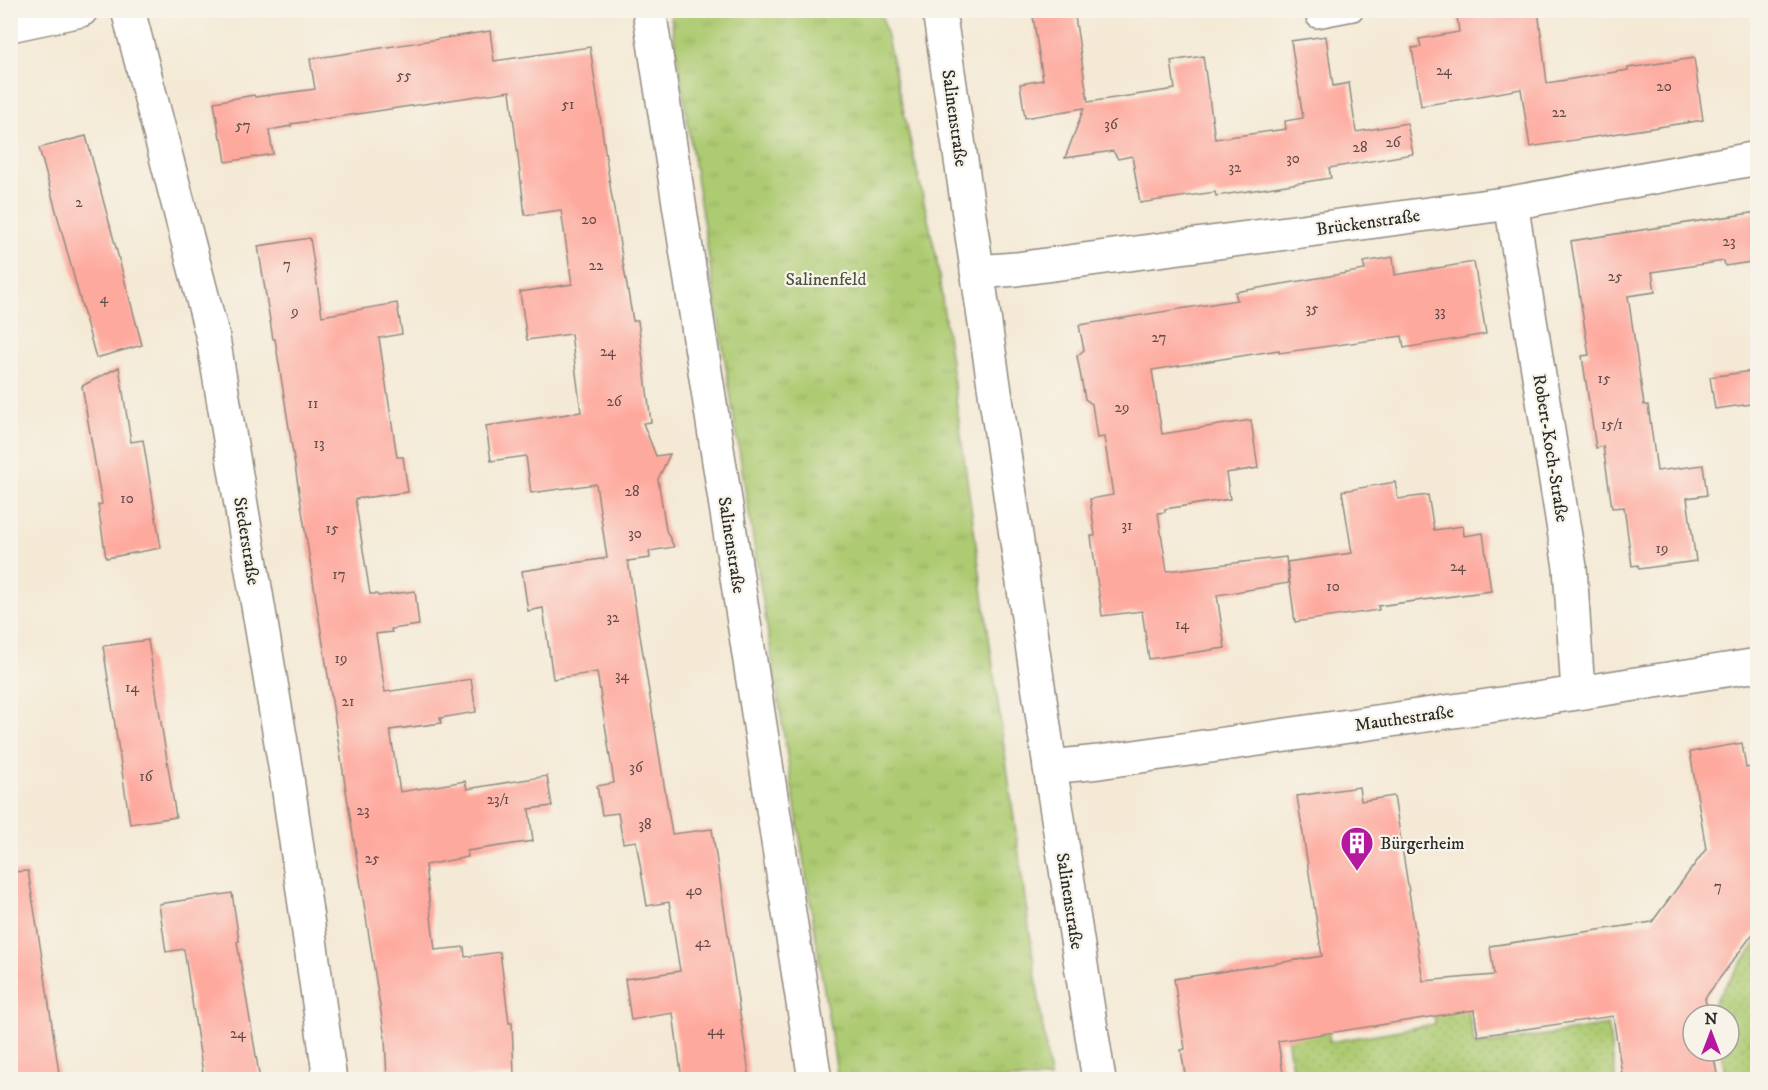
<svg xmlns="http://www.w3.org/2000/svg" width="1768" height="1090" viewBox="0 0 1768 1090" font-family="'IM FELL DW Pica',serif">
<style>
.grass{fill:url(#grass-dots);stroke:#6c7b4e;stroke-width:1.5}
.park{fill:url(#park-tufts);stroke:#6c7b4e;stroke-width:1.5}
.building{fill:#fea99e}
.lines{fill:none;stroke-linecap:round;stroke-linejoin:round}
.service-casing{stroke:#908a80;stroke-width:24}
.minor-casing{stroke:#908a80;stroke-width:36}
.tertiary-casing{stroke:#908a80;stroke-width:36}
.service{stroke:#fff;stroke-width:21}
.minor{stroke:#fff;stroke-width:33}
.tertiary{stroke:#fff;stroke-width:33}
.labels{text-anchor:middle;stroke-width:4.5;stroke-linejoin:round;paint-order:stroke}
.number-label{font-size:15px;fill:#604a48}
.street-label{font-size:18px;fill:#2b2b2b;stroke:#f7f3e8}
.park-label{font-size:18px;fill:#4c533d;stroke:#f7f3e8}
.poi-label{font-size:18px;fill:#2b2b2b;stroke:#f7f3e8;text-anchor:start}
</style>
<defs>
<pattern id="grass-dots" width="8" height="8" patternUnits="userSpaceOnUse" patternTransform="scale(1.5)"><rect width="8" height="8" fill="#adcb72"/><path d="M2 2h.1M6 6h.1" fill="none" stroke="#95ae63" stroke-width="1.8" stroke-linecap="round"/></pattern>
<pattern id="park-tufts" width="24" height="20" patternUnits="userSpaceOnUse" patternTransform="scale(1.5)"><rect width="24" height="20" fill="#adcb72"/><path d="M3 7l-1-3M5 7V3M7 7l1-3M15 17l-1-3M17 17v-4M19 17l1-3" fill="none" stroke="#95ae63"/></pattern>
</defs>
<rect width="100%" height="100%" fill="#f7f3e8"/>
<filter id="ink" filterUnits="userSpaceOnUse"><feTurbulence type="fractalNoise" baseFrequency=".0167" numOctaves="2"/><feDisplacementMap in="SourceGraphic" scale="12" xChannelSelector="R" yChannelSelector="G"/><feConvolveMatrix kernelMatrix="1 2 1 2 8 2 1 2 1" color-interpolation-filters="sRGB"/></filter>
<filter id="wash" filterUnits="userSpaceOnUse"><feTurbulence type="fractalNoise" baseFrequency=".008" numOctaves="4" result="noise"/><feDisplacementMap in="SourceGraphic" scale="24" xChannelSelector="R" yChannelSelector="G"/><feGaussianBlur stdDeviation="1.35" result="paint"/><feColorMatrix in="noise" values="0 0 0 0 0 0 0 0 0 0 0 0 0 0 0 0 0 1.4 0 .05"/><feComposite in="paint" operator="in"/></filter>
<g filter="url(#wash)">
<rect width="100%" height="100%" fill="#f4e9d5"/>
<path class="grass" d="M1757,941V1079H1726L1721,1051H1729V1015H1716L1714,1002Z
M1324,1006L1330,1042L1435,1024L1434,1011L1467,1006L1475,1046L1608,1025L1616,1079H1294L1283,1013Z"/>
<path class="park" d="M670,11H881L936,255L1050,1079H838Z"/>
<g id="blocks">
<path class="building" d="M1032,10H1074L1088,102L1175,89L1171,61L1203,56L1215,139L1286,129L1285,121L1303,118L1291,41L1326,36L1333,86L1349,83L1356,132L1407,123L1413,154L1329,168L1331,178L1216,196L1215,192L1140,203L1132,156L1118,159L1113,151L1065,158L1084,108L1025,118L1020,84L1043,80Z
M1496,10H1538L1547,83L1628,70V68L1694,58L1703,120L1530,147L1521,89L1421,106L1412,48L1421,47L1419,39L1459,32L1457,16Z
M490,31L494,61L590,47L611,192L633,321H638L651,422L643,423L656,456L670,454L658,479L666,530L674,547L649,551L650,558L628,561L672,834L712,829L750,1080H682L673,1013L631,1020L625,979L680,971L669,902L647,906L636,841L623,843L618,813L602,815L597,786L614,783L597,672L553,679L543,608L528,611L522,571L607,558L596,484L531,493L526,456L491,461L486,426L581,412L571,334L527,340L520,292L572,284L561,210L525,215L510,91L291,124V126L269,130L273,154L226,162L222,138H220L214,102L254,95L255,97L315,89L310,59Z
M86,136L142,345L96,358L39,148Z
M1758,212V261L1725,266L1724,261L1652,272L1655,292L1628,296L1644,405H1648L1657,471L1703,465L1707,495L1687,498L1696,561L1639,569L1638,565L1632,566L1624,507L1612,508L1603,446L1596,448L1582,356L1589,355L1571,241Z
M310,238L322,316L397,303L402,334L379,338L397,457H403L408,492L355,499L370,594H377L378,596L415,591L419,625L391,629L392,632L376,634L385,692L471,679L476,712L440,718L441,723L390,730L400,792L465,781L467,789L547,776L552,806L529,809L533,841L467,851L468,857L425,865L435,950L464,947L465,957L500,952L509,1023H512L514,1075L447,1078L448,1080H387L385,1038L275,339H273L258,246Z
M1393,257L1395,275L1474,262L1486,334L1404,348L1402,336L1279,353V350L1152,370L1162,434L1251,420L1258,468L1226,473L1230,499L1165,509V512L1158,513L1167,571L1286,557L1289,583L1217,595L1225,648L1149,659L1142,611L1102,616L1091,536H1095L1090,499L1113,495L1104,437L1097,438L1092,404L1085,399L1077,356L1084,350L1079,325L1237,300L1235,292L1365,270L1363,262Z
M119,367L131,442L143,440L161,548L106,558L98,505L102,504L82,386Z
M1758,370V403L1715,409L1710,377Z
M1395,482L1398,499L1428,495L1434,530L1463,526L1464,536L1483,533L1491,591L1378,606L1379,610L1295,622L1287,562L1352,553L1342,491Z
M148,640L176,817L130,824L103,646Z
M1742,743L1746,768L1758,766V927L1705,998L1708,1015H1693V1051H1713L1718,1080H1623L1613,1016L1478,1036L1474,1010L1278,1041L1284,1080H1186L1181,1050L1185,1049L1174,979L1322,956L1297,796L1359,787L1361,801L1394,796L1423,981L1494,975L1490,946L1652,922L1706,849L1690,752Z
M28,871L44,970L60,1080H10V872Z
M232,893L239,941L237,942L260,1080H204L184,949L166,952L159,904Z"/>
</g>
</g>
<g filter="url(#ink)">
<use href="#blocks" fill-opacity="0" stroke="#908a80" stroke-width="1.5"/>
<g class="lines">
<g class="service-casing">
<path id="service" d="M1317,17L1353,10"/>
</g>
<g class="minor-casing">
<path id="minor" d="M128,10L213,338L287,778L330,1080
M649,10L815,1080
M10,25L81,10
M1511,203L1570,567L1578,693
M977,272L1016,269L1511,203L1758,158
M1050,767L1099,762L1578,693L1758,665"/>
</g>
<g class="tertiary-casing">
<path id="tertiary" d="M939,10L1050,767L1099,1080"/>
</g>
<use href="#service" class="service"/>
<use href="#minor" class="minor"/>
<use href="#tertiary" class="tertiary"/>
</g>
</g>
<defs>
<g id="building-pin" transform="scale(1.725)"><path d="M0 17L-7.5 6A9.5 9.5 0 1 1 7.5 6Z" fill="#b5179e" stroke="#f7f3e8"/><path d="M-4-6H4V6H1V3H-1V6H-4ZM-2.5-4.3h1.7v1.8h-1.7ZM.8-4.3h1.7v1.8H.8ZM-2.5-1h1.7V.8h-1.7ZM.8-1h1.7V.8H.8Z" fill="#fff"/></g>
</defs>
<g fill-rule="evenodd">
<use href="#building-pin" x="1357" y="843"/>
</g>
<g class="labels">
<g class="number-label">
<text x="1444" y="75">24</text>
<text x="404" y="80">55</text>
<text x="1664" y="91">20</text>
<text x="568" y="109">51</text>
<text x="1559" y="117">22</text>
<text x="1111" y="129">36</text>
<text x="243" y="130">57</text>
<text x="1393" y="147">26</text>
<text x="1360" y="152">28</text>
<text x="1293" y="163">30</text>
<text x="1235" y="172">32</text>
<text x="79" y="207">2</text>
<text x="589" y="224">20</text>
<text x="1729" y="246">23</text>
<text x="287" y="269">7</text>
<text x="596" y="270">22</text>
<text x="1615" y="281">25</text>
<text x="104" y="303">4</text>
<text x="1312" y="313">35</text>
<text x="295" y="316">9</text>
<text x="1440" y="316">33</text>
<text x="1159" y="342">27</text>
<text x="608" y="356">24</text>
<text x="1604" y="383">15</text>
<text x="614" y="406">26</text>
<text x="313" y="408">11</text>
<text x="1122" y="412">29</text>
<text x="1612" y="429">15/1</text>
<text x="319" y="448">13</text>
<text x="632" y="496">28</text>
<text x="127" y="503">10</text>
<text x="1127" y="530">31</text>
<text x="332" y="533">15</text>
<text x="635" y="538">30</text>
<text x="1662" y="553">19</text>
<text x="1458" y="571">24</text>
<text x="339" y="579">17</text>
<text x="1333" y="591">10</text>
<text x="613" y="622">32</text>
<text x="1182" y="629">14</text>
<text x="341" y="663">19</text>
<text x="622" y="680">34</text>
<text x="132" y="692">14</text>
<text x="348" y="706">21</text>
<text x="636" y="772">36</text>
<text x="146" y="781">16</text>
<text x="498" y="804">23/1</text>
<text x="363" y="815">23</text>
<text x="645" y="829">38</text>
<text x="372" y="863">25</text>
<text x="1718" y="891">7</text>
<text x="694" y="895">40</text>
<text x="703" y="947">42</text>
<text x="716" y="1035">44</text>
<text x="238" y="1038">24</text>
</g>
<g class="street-label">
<text transform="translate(955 118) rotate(82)" y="6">Salinenstraße</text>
<text transform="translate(1368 222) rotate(-8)" y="6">Brückenstraße</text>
<text transform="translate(1551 448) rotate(81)" y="6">Robert-Koch-Straße</text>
<text transform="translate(247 541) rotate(81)" y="6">Siederstraße</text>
<text transform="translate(732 545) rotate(81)" y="6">Salinenstraße</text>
<text transform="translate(1404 718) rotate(-8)" y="6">Mauthestraße</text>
<text transform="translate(1070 901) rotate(81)" y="6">Salinenstraße</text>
</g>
<g class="park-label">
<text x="826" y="285">Salinenfeld</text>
</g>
<g class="poi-label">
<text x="1380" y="849">Bürgerheim</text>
</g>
</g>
<rect width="1768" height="1090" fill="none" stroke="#f7f3e8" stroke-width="36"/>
<g transform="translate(1711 1033)"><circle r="28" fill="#f7f3e8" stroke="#a5a39c" stroke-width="1.5"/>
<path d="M0-4.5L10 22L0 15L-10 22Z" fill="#b5179e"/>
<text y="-9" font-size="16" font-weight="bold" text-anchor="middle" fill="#2b2b2b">N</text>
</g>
</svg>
